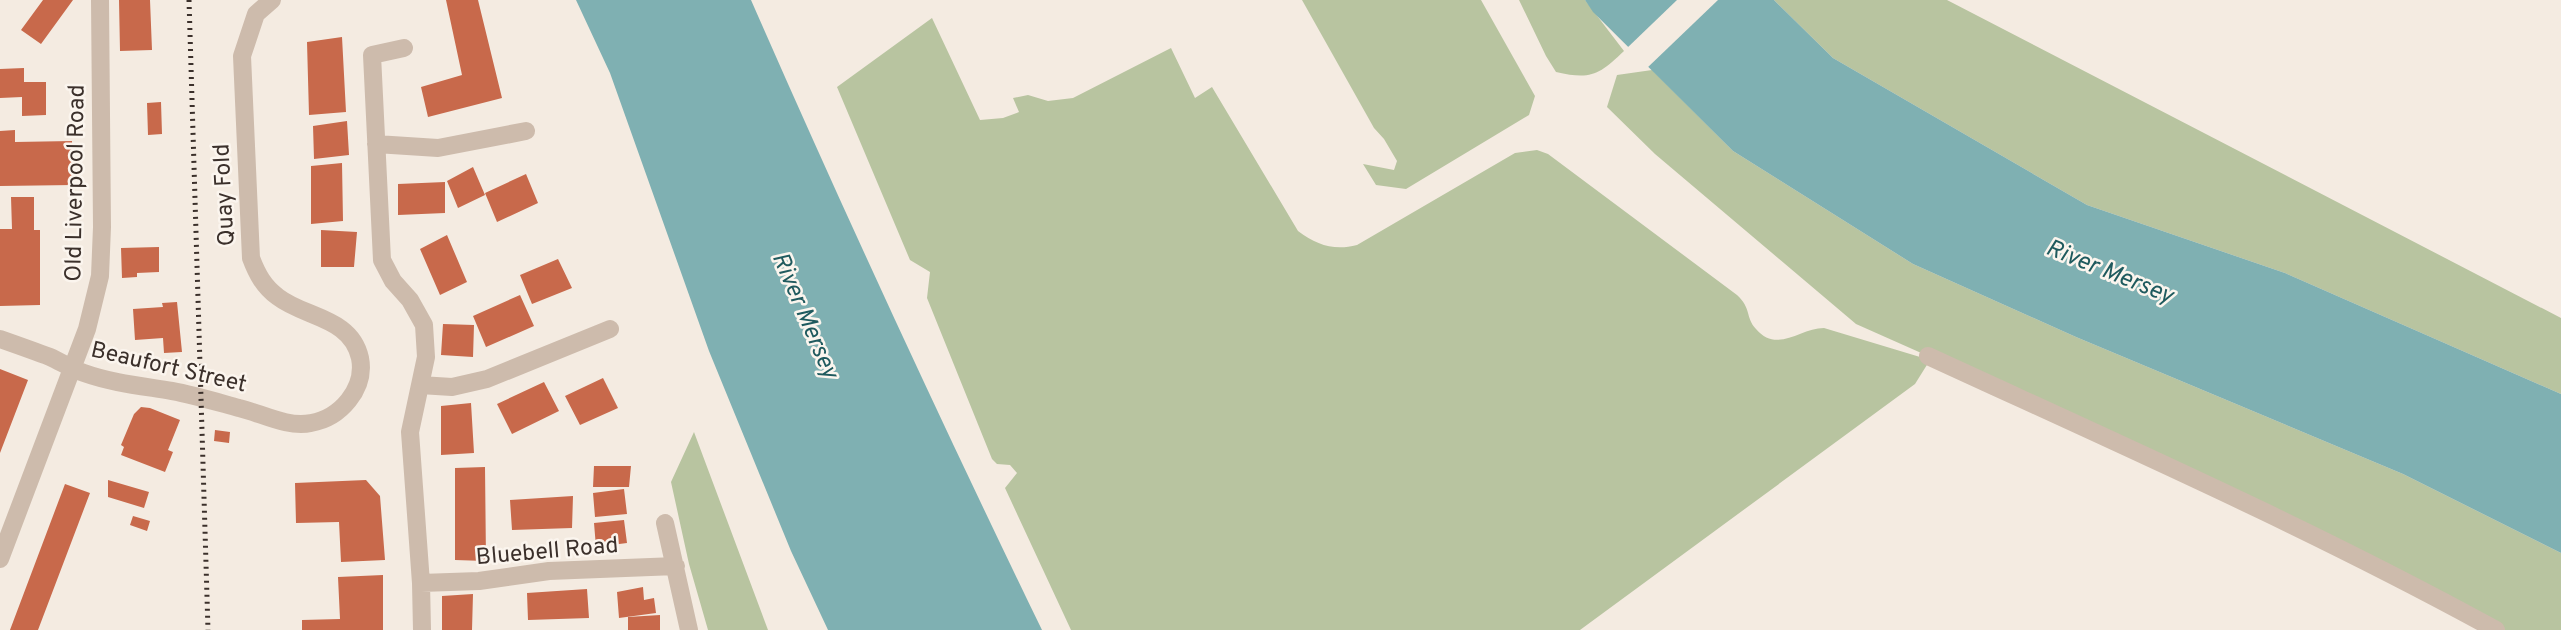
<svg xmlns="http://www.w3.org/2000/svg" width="2561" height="630" viewBox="0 0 2561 630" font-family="Overpass,sans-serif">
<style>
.green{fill:#b8c4a0}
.water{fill:#7fb0b2}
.pier{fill:#f4ebe1}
.building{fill:#c8694b}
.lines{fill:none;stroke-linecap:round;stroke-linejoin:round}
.minor{stroke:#cdbbac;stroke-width:18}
.rail{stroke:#3b302b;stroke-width:5;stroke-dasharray:2 5;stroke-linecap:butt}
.labels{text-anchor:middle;stroke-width:5;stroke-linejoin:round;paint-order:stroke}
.street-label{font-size:23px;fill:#3b302b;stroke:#fbf5ee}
.water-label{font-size:24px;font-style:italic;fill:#1f5a5e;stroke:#fbf5ee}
</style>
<rect width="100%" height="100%" fill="#f4ebe1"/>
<path class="green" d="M1302,0H1481L1535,96L1529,115L1406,189L1376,185L1363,164L1394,170L1397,161L1384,139L1374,128Z
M1519,0H1585L1624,51C1599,75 1591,80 1556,72L1546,56Z
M1774,0H1947L2561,318V394L2285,273L2087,205L1833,58Z
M932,18L980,120L1003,118L1019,112L1013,98L1028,95L1048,101L1073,98L1171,48L1195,98L1212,87L1298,231C1317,245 1334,251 1357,245L1515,153L1537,150L1548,154L1737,295C1752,309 1745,317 1756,329C1777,354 1800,328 1824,328L1930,360L1915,384L1580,630H1071L1005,488L1017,473L1010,465L997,464L992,459L927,298L930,272L910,260L837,87Z
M1652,70L1733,151L1913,264L2076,337L2403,474L2561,553V630H2496L1928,356L1856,324L1655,154L1607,107L1617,75Z
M694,432L768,630H708L689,564L671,482Z"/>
<path class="water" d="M576,0H751C844,212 941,422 1042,630H828L791,551L709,351L610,73Z
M1585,0H1774L1833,58L2087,205L2285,273L2561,394V553L2403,474L2076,337L1913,264L1733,151L1593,12Z"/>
<path class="pier" d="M1677,0H1718L1646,69L1626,49Z"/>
<path class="building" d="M43,0H73L41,44L21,30Z
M119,0H150L152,50L120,51Z
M446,0H478L502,98L428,117L421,87L462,75Z
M342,37L346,112L309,115L307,42Z
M24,68V82H46V115L22,116V97L0,98V69Z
M161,102L162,134L148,135L147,103Z
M347,121L349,155L314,159L313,126Z
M15,130V142L72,141L73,185L0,186V131Z
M342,163L343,221L311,224V166Z
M473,167L485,195L458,208L447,181Z
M526,174L538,203L497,222L485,193Z
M445,182V213L398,215V184Z
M11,197H34V230H40V305L0,306V229H12Z
M321,230L357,232L354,267H321Z
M447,235L467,282L440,295L420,249Z
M159,247V272L137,273V277L122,278L121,248Z
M558,259L572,288L532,304L520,275Z
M520,295L534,326L486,347L473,316Z
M177,302L182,352L164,353L163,338L135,340L133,309L163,307L162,303Z
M443,324L474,325L473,357L441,355Z
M0,369L28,380L0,453Z
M603,378L618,408L580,425L565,396Z
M544,382L559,411L512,434L497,404Z
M471,403L474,453L441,455V406Z
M141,407L150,408L180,420L168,450L173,452L165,472L121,455L124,447L121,445L134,414Z
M215,430L230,432L229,443L214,441Z
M594,466H631L629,487H593Z
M485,467L486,561L455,560V468Z
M108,480L149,492L144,508L108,497Z
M366,480L380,496L385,560L341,562L339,522L296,523L295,483Z
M65,484L90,493L38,630H10Z
M624,489L627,514L595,517L593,493Z
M573,496L572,528L512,530L510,500Z
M133,516L150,521L147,531L130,525Z
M624,520L627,543L596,547L594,523Z
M383,575V630H302V620L340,619L338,577Z
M643,587L644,600L654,598L656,613L619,618L617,592Z
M587,589L589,618L528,620L527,593Z
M473,594L472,630H442V596Z
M660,615V630H628V617Z"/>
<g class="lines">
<path class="minor" d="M404,48L372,55L382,260L393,281L410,300L424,325L426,357L410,432L421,583L422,630
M376,144L438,148L526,131
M0,339C17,345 34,351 50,357C61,362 72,369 84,373C112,383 142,386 172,391C194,395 217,402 239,408C261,413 287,428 311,423C340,418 366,389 360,358C351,317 305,318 278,297C264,287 257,274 251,258L242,56L256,14L272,0
M1928,356C2119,444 2312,529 2496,630
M420,385L452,387L487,379L610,329
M665,523L689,630
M0,559L87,329L100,276L102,227L100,0
M421,583L479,581L549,571L676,566"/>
<path class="rail" d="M189,0L208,630"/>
</g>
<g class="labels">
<g class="street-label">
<text transform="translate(74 183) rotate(-89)" y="8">Old Liverpool Road</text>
<text transform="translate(223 195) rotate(-93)" y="8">Quay Fold</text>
<text transform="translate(169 366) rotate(13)" y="8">Beaufort Street</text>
<text transform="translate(547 550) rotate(-5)" y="8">Bluebell Road</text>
</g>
<g class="water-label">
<text transform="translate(2110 271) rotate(22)" y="8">River Mersey</text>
<text transform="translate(806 315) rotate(67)" y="8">River Mersey</text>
</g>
</g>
</svg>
